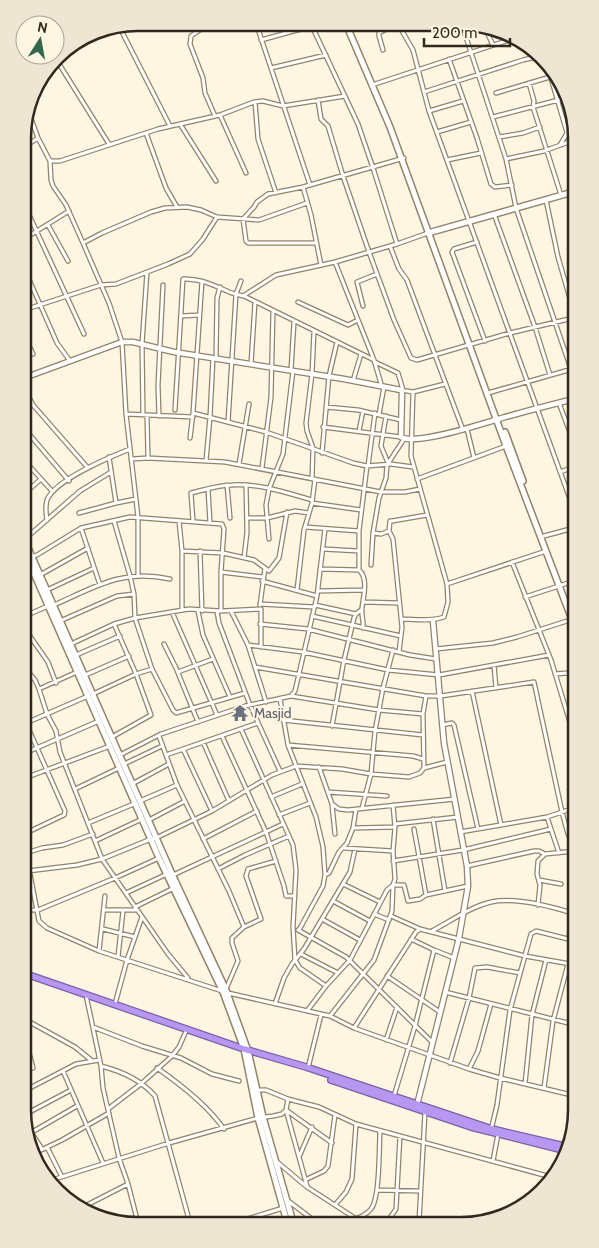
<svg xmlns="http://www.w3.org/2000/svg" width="599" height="1248" viewBox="0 0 599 1248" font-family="Cabin,sans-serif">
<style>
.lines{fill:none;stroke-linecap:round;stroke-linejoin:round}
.minor-casing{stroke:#928368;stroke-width:5.5}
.tertiary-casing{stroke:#928368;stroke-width:7}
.secondary-casing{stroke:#928368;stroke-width:8}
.trunk-casing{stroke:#7c60a6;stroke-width:8}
.minor{stroke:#fff;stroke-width:3}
.tertiary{stroke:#fff;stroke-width:4.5}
.secondary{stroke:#fff;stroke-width:5}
.trunk{stroke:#b797f2;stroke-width:5.5}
.labels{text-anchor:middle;stroke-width:4;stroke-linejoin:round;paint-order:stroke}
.worship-label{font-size:14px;fill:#5b616d;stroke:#fff5e3;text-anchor:start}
.rim{fill:none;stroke:#30291e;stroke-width:2.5}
</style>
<rect width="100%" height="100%" fill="#fff5e3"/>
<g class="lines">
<g class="minor-casing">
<path id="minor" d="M210,23L191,36L190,44L203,78L205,93L215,116
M256,23L310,185
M311,24L358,124L373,168L397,244
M398,24L413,50L429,111L574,510
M438,24V25
M462,25L506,159L516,208L571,369
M119,26L170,126
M484,26L493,45
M261,40L312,26
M383,50L379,36V33L392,26L393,24
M56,59L109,144
M449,59L477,138L491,184L495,187L512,185
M271,68L326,55
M548,68L573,153
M529,83L534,101L533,107L561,195
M372,85L512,39
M424,92L523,60L540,56
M496,93L550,77
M318,100L321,119L328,126L343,176L369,252L394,320L411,358L417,360L510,333L573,318
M255,102L258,139L276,193
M28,110L38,138L50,161L51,180L53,186L66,205L83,243L109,303L122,342L126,414L138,517V575
M429,111L463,101
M220,115L246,173
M493,117L566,98
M180,124L216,181
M437,132L471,122
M146,133L166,188L177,207
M499,137L523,133L540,127
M560,145L573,123
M24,147L38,138
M506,159L544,151L569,142
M447,160L481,153
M50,161H60L158,129L220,115L254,102L263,101L283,106L345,96
M303,187L311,215L321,265
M569,193L573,213
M546,200L558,257L573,309
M24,204L84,334
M494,214L535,327L550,375
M48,225L68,261
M24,239L69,211
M477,242L454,249L452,252L485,341
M83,243L102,233L151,212L165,208L187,207L201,210L217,217L259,220L307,203
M316,243H248L246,241L243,219L254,207L257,202L268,194L303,187L404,158
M390,246L399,269L407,280L463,430
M335,262L374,360L382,387
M24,268L57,343L70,361
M244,296L374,360
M298,302L348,325L358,320
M363,306L357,282L377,274
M24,310L101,285L116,284L168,264L190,254L203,239L217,217
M181,316L199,315
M24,335L33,354
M216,358L217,298L220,287
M375,362L398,373L403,390
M251,364L255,302
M291,370L294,322
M353,381L361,354
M24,388L33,405L88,468
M413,392L445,384
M488,393L572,369
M559,403L574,443
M326,407L358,410L401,420
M175,410L183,279C199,278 213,285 227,291C232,294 238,294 243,296L276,275L335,262L397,244L428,233
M193,413L266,432L353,463L367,466L391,464L413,467
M126,414L193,417
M143,414L142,344L147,272
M379,414L384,387
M147,415L148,458
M159,416L158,385L163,285
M386,416L381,446L388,463
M228,422L236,294L241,281
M323,427L401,437
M24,428L69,481
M467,429L474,458
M359,431L363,411
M190,438L193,413L202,281
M322,453L329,376L337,342
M109,457L116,503
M131,459L148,458L225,462L381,492H405L420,489
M24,460L52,491
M206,461L210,417L213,358
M239,464L249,404
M368,466L375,413
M262,468L271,397L273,311
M560,472L574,467
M312,479L313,448L307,431L306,423L312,374L314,331
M417,479L506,446
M227,485L230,518
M208,489L210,523
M25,493L41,479
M312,503L361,510
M79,513L116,503L136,499
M247,518H267L295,511L309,513
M47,520C46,514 45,507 47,500C55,480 110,457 130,449
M114,521L130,576L134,594L135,618L152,669L173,710L176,713L245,693
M179,521L182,551V610
M193,521L191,493C204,490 219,485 232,485C259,483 287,493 312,500
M305,527L359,531
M81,528L100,585
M389,531L393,539L402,627L399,652
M373,533L381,534L389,531L390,521H392L427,515
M544,536L574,528
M25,539L80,491L111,472
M269,539L266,505L269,489L283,454L293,371
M323,549L359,551
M182,551L223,553L254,560L269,571L279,558L287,512
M200,551L202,611
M244,558L247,532L246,485
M25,559L37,555L81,528L130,517L222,524L224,529L221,572V611
M512,562L551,660L575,739
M371,565L373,533L379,498L386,478L387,465L404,439
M320,569L359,570
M221,572L263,577
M40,575L88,548
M262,581L317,596
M447,584L546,551
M47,590L94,568
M297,590L304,530L312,503L315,479
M318,591L364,590
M525,597L574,581
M364,602L399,603
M260,604L314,607
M54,605C97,586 121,569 170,579
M260,605L265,568
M315,605L356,614
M198,611L203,635L230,697
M217,611L219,623L250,705L280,771
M231,611L248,645L266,702
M172,612L217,715
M25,616L48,606
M312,616L401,636
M401,619C415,619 430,622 444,617L448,602L447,584L411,456L413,392L401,390
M60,621L117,596L134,594
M260,624L308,629L410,655L436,659
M363,628C364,622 361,615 362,608C363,598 369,578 359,570V531L367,466
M25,629L48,662L56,683
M71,644L114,624L135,618L189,609L221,611L261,609V647
M164,644L176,668L198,722
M248,645L303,652L388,670L439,675L549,655
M436,649L493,643L517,637L567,621H574
M76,655L120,636
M494,665L496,688
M255,667L426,696H441L534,682L562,812L568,834L575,850
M25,668L35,680L39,689L47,714L56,731L60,752L102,859L168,954L188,978
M178,672L213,659
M555,674L567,673L570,675L575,692
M83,676L129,656
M39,689L77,672
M472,691L501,825
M93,694L136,674L152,669
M291,696L379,710L423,714
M280,699L288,745L316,817L323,847L325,875L323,886L299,930
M568,716L575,714
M283,720L423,735
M26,723L88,696
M442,725L452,723L454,725L478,829
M332,726L344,660L354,618L356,614L361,610
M241,729L293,845L296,870L293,927L295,960L300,968L326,986
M159,736L177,785L229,891L244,927
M222,736L266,832L284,886L286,896H295
M112,737L151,715L136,674L114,624
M203,742L229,801
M288,745L413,756L423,759
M183,749L212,811
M25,753L99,721
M120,755L161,734L245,706L291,696L295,691L317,596L325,529
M166,755L258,723
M124,764L162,746
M319,767L332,804L339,809L348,810L455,799
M424,768L423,714L426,696
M25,778L110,746
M132,784L169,764
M75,789L119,768
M328,792L387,796
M271,797L302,784
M140,801L177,785
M332,805L335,834
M362,808L371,774L375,731L383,688L393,650
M279,815L310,803
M547,817L559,853
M433,819L445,891
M149,820L185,801
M88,823L136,803
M395,824L458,817
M353,828L395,827
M414,829L426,895
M460,832L547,817L574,808
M26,833L64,815L65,811L26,723
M203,839L257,811
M95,841L142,819
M344,848L393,851
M26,853L39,921L47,928L99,951L222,991
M26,853L42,848L63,845L93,834
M393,861L463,850L551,829
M467,866L534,851H539L545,854
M218,869L245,855L289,836
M28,871L77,865L102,859L151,839L156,838L212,811L272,775L296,766L342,769L371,774L409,777L420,773L424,768L447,762
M173,875L283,824
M325,875L329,873L339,852L347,843L353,828L356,809
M539,880L561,884
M343,884L380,902
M126,893L167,874
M333,901L370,921
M538,905L540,885L537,874L538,861L545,854L575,851
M135,907L174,888
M26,910H38L115,878L159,858
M104,910H137
M374,914L389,920
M391,916L420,929
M322,919L360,940
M103,929L135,937
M298,930L346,957L432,1042
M432,931C451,921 470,907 491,902C515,897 553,907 575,914
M411,939L434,950
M569,940L575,873
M99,951L105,896
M301,954L338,973
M118,957L123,911
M387,976L440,1012
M226,989L238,961L232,943V938L244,927L261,919L246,876L248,869L276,861
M445,992L576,1025
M228,993L330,1016L354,1028L469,1069L500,1078L576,1096
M86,995L101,1066L103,1088L119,1158L128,1184L138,1223
M115,1004L127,960L142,917
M275,1004L284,978L292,964L304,949L350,872L355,849
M307,1011L326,986L350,960L387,890L393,885L395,879L393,851L395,827L393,805
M330,1016L374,960L392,911L393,885H404L408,901L420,899L426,895L468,886
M26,1020L75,1047L91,1060
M93,1027L142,1046L181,1058L212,1074L239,1081
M354,1028L416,932L420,929L525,956L576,965
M386,1040L397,1007
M26,1041L33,1068
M450,1063L469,998L475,968L487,967L520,973
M101,1066C121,1071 141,1080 155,1096L190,1223
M157,1068C180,1084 208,1106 224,1129
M308,1068L321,1015
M469,1069L478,1051L491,1004
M63,1071L103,1163
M525,1084L532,1015L546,960
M544,1088L553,1021L568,964
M26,1090L76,1064L99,1060
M257,1090H266L288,1099
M394,1096L415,1026L434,950L454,958
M108,1109L142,1083L172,1056L179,1047L187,1029
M286,1110L307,1186
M286,1110L332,1143
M26,1114L71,1090
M491,1130L497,1105L510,1010L531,934L536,931L576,941
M31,1132L42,1149
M27,1135L77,1106
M47,1147L62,1177
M35,1153L62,1140L109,1113
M299,1157L312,1127
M276,1161L307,1187L361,1222
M493,1161L498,1134
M52,1180L169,1143L258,1118L273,1116L282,1114L286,1110L288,1099L319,1107L356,1124L551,1177
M305,1180L324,1171L328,1166L335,1115
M377,1190L420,1191
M287,1200L316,1222
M335,1205L346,1192L352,1179L356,1124
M83,1207L128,1184
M348,1222C355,1219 366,1216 371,1209C380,1198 379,1148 380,1131
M387,1222L396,1209L400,1136
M419,1222L425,1112
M122,1223L136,1218
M234,1223L283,1208"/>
</g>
<g class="tertiary-casing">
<path id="tertiary" d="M24,378L122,342H133L174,352L344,379L401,390L402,392L401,437C416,446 484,423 502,418C526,411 550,405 574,399
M417,1105L459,938L468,886L467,866L444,743L433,621"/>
</g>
<g class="secondary-casing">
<path id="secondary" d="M346,24L390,127L506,446L574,625
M428,233L573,192
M505,432L523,481
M25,541L173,876L226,990L248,1051L263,1117L293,1222
M25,553L159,858L223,992L244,1049L258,1118L287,1222"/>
</g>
<g class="trunk-casing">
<path id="trunk" d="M26,974L244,1049L306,1067L492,1129L564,1146
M331,1080L471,1127L563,1150"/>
</g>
<use href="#minor" class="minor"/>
<use href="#tertiary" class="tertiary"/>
<use href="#secondary" class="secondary"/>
<use href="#trunk" class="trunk"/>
</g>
<defs>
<g id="temple-bare" transform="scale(1.35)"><path d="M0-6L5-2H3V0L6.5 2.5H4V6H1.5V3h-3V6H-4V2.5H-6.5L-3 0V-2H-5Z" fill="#6b7280" stroke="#fff5e3" stroke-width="2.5" paint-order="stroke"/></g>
</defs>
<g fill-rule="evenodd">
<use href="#temple-bare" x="240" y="713"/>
</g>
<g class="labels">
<g class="worship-label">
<text x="254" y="718">Masjid</text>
</g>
</g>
<path d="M0 0H599V1248H0ZM138 31H461A107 107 0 0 1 568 138V1110A107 107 0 0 1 461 1217H138A107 107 0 0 1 31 1110V138A107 107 0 0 1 138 31Z" fill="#eee5d3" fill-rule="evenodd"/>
<path class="rim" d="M138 31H461A107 107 0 0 1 568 138V1110A107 107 0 0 1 461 1217H138A107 107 0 0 1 31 1110V138A107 107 0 0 1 138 31Z"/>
<g transform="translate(40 40) rotate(11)"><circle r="24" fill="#fff5e3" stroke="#aca394"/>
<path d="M0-4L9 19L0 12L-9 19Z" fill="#32674d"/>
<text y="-8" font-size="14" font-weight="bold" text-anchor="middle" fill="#30291e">N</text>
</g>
<path d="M424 38v8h86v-8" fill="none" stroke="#30291e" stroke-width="2.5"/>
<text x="432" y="38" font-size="15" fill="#30291e" stroke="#fff5e3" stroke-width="4" paint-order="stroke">200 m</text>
</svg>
